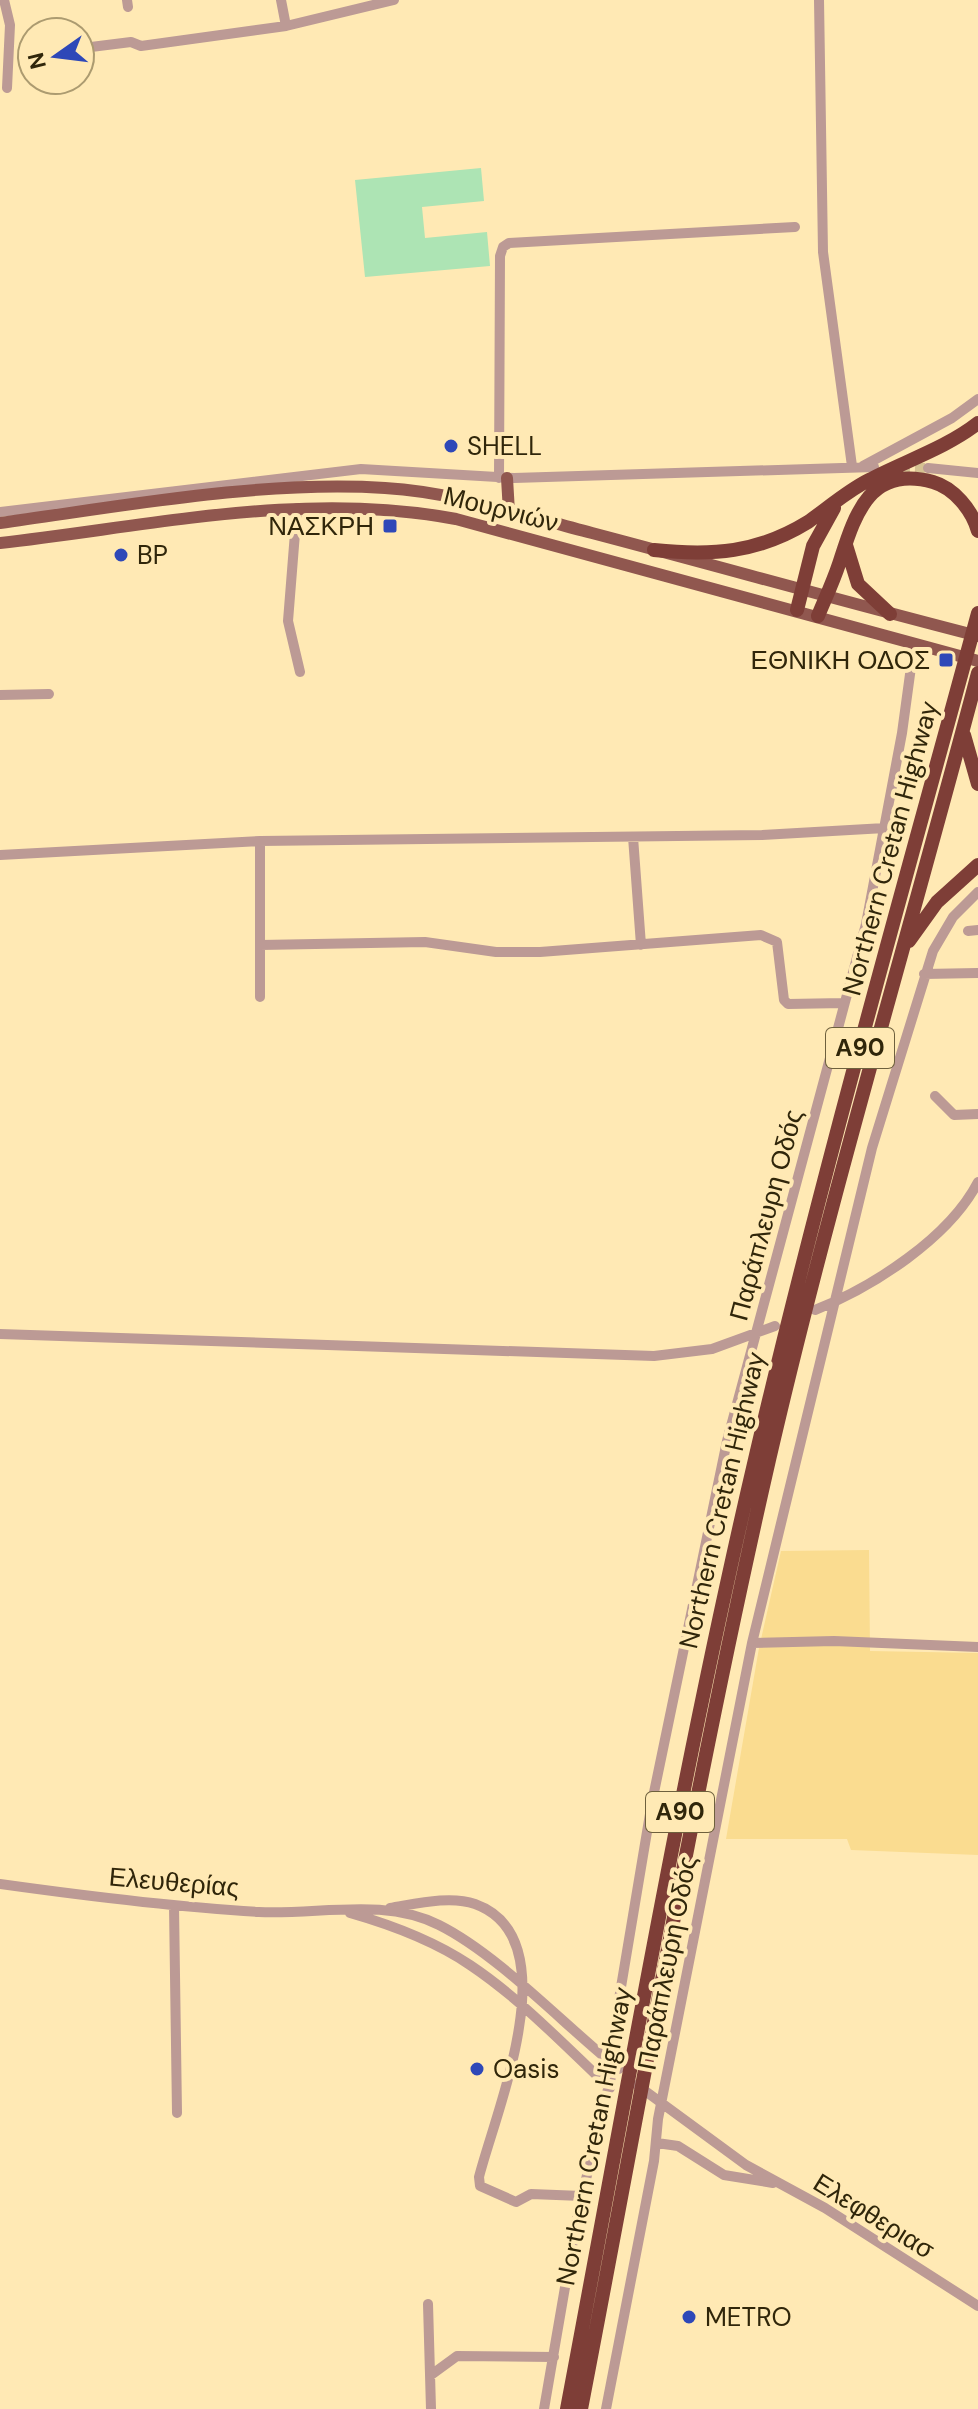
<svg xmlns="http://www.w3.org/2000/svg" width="978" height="2409" viewBox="0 0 978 2409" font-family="'DM Sans',sans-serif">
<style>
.built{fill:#fadc90}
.green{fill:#ade4b4}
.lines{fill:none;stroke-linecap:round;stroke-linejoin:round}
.minor-tunnel{stroke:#d6c292;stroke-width:10;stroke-dasharray:10 5;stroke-linecap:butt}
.minor{stroke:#bc9a95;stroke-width:10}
.major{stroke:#90574f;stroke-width:12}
.highway{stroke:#7e3e37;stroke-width:14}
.poi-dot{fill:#2e48b8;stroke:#ffe9b4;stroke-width:3}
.labels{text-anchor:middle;stroke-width:8;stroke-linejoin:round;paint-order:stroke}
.shield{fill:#ffe9b4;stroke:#6e603d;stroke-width:2}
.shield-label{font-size:24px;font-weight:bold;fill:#30260a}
.poi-label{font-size:26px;fill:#30260a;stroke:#ffe9b4;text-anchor:start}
.street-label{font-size:26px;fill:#30260a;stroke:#ffe9b4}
</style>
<rect width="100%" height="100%" fill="#ffe9b4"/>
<path class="built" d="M869,1550L870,1651L978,1653V1855L851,1850L847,1839H726L759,1648L781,1551Z"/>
<path class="green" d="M481,168L484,201L422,207L425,238L487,232L490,266L365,277L355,180Z"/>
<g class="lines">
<path class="minor-tunnel" d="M900,467L928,468"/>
<path class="minor" d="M4,0L10,25L7,88
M127,0L128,7
M281,0L286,26
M819,0L823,252L852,466
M91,47L131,42L141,46L286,26L394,0
M863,466L952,418L978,399
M928,468L978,473
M499,478L500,256L503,247L509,243L795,227
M297,508L288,621L300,672
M0,512L361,469L514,478L874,467
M0,695L49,694
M633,837L641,945
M260,841V997
M0,855L260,841L762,835L885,828
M968,931L978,930
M260,945L425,942L496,952H540L761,935L777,942L784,1000L788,1004L844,1003
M924,974L978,973
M935,1096L954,1115L978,1114
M815,1310C873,1287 949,1238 978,1182
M0,1334L654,1356L712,1349L775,1326
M752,1643L834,1641L978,1647
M0,1884C86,1896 172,1907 259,1912C319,1915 384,1897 439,1925C499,1955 565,2026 619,2069
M174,1906L177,2113
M390,1908C415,1904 450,1895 475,1904C570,1938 496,2110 479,2177L480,2186L516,2202L531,2194L582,2196
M350,1913C392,1925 433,1940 470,1965C521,1999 565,2046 610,2088
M637,2085L746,2165L825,2208L978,2306
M657,2143L678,2146L724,2175L773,2183
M428,2304L431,2409
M431,2375L457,2356L554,2357
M544,2409L578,2212L618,2048L619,1999L652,1802L727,1441L866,924L902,733L914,645
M606,2409L654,2161L658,2119L752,1643L872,1148L933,951L953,917L978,892"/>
<path class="major" d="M507,478L509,512
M0,523C123,506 262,480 385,488C455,492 525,516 592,533C721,567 849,603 978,636
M0,543C151,526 305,490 456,519L978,661"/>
<path class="highway" d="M846,545L858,584L890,614
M654,550C712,556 758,553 808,522C828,508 847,491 869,480C905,461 946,448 978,423
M797,610L813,546L834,508
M818,616C825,599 833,582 839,564C854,518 868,464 933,482C954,488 972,510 978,531
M964,735L978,784
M909,941L937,902L978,865
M567,2409C627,2091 682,1771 756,1455C822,1173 902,893 978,613
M581,2409C642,2092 697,1774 769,1460C830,1196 909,935 978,673"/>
</g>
<g class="poi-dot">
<circle cx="451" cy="446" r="8"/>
<rect x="382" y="518" width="16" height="16" rx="4"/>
<circle cx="121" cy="555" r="8"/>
<rect x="938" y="652" width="16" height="16" rx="4"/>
<circle cx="477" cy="2069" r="8"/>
<circle cx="689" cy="2317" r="8"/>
</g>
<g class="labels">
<g class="shield">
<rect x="826" y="1028" width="68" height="40" rx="6"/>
<rect x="646" y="1792" width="68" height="40" rx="6"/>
</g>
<g class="shield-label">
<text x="860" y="1056">Α90</text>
<text x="680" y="1820">Α90</text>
</g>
<g class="poi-label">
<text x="467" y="455">SHELL</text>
<text x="374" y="535" text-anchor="end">ΝΑΣΚΡΗ</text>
<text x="137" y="564">BP</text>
<text x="930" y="669" text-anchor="end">ΕΘΝΙΚΗ ΟΔΟΣ</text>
<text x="493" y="2078">Oasis</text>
<text x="705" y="2326">METRO</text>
</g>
<g class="street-label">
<text transform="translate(501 509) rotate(14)" y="9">Μουρνιών</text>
<text transform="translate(890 848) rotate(-75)" y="9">Northern Cretan Highway</text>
<text transform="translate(766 1215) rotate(-75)" y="9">Παράπλευρη Οδός</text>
<text transform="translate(722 1500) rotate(-77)" y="9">Northern Cretan Highway</text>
<text transform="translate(174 1882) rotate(5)" y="9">Ελευθερίας</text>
<text transform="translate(667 1963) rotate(-79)" y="9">Παράπλευρη Οδός</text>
<text transform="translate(594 2136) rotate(-79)" y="9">Northern Cretan Highway</text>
<text transform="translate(874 2216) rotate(32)" y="9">Ελεφθεριασ</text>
</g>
</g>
<g transform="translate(56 56) rotate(256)"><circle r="38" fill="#ffe9b4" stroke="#ac9b70" stroke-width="2"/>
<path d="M0-6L14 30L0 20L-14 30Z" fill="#2e48b8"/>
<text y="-12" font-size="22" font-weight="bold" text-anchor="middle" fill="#30260a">N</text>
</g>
</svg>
